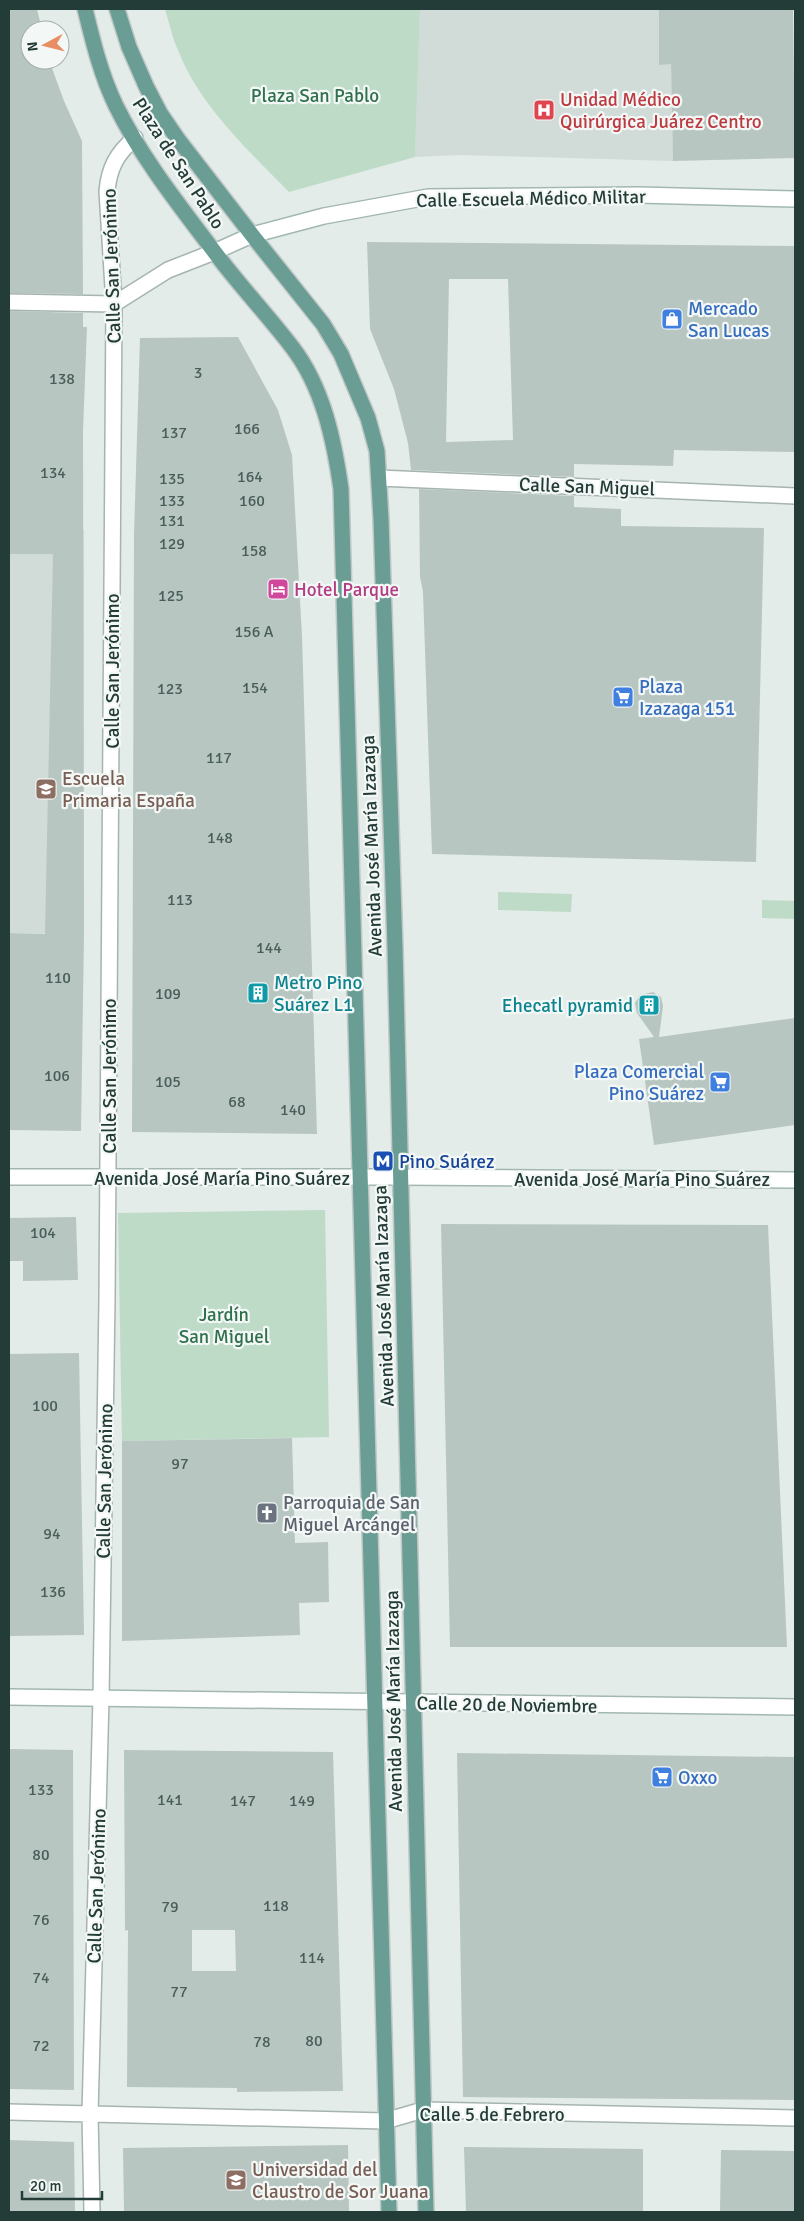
<svg xmlns="http://www.w3.org/2000/svg" width="804" height="2221" viewBox="0 0 804 2221" font-family="Signika,sans-serif">
<style>
.built{fill:#d1dbd7}
.green{fill:#bddbc7}
.building{fill:#b8c6c1;fill-rule:evenodd}
.lines{fill:none;stroke-linecap:round;stroke-linejoin:round}
.street-casing{stroke:#a6b4af;stroke-width:18}
.secondary-casing{stroke:#a2b7b1;stroke-width:18}
.primary-casing{stroke:#c2c8c7;stroke-width:18}
.street{stroke:#fff;stroke-width:15}
.secondary{stroke:#fff;stroke-width:15}
.primary{stroke:#6a9e94;stroke-width:15}
.labels{text-anchor:middle;stroke-width:4.5;stroke-linejoin:round;paint-order:stroke}
.number-label{font-size:16px;fill:#495e5a}
.park-label{font-size:19px;fill:#30704d;stroke:#f3f8f6}
.health-label{font-size:19px;fill:#be3a42;stroke:#f3f8f6;text-anchor:start}
.street-label{font-size:19px;fill:#243c37;stroke:#f3f8f6}
.shop-label{font-size:19px;fill:#366cbe;stroke:#f3f8f6;text-anchor:start}
.hotel-label{font-size:19px;fill:#b23c85;stroke:#f3f8f6;text-anchor:start}
.education-label{font-size:19px;fill:#785e54;stroke:#f3f8f6;text-anchor:start}
.culture-label{font-size:19px;fill:#0d838f;stroke:#f3f8f6;text-anchor:start}
.transit-label{font-size:19px;fill:#164399;stroke:#f3f8f6;text-anchor:start}
.worship-label{font-size:19px;fill:#5b616d;stroke:#f3f8f6;text-anchor:start}
</style>
<rect width="100%" height="100%" fill="#e3ece8"/>
<path class="built" d="M420,9H671L659,10V64H671L673,161L460,155L415,157Z
M9,454H23V530H84V934L9,933Z"/>
<path class="green" d="M165,9H420L415,157L289,192C248,150 199,105 178,50C172,37 169,22 165,9Z
M498,892L572,894L571,912L498,910Z
M762,900L795,901V919L762,918Z
M325,1210L329,1437L122,1441L118,1213Z"/>
<path class="building" d="M9,9H37L42,30H30V60H49L64,101L82,141L83,294L9,293Z
M659,9H793L795,158L673,161L671,64L659,65Z
M367,242L795,246V452L674,450L673,466L574,464V477L411,470L408,443L394,389L370,329ZM449,279H508L513,440L446,442Z
M9,311L83,313V327H87L83,431L84,934L81,1131L9,1130V933L45,934L53,554H9Z
M238,337L278,410L292,455L302,636L317,1134L132,1132L134,535L140,338Z
M419,489L574,496V507L621,509V526L764,528L756,862L432,854L423,592L420,577Z
M653,992L661,997L663,1006L659,1037L795,1018V1125L654,1145L639,1039L654,1037L637,1013L635,1003L640,995Z
M76,1217L78,1280L23,1281V1261H9V1218Z
M441,1224L768,1225L787,1647H450Z
M79,1353L84,1635L9,1636V1354Z
M292,1438L295,1543L328,1542L329,1602L299,1603L300,1635L122,1641V1441Z
M9,1749L73,1750L74,2090L9,2089Z
M124,1750L333,1752L343,2091L237,2092V2088L127,2087L128,1930L125,1931ZM192,1930H235L236,1971H192Z
M457,1753L794,1757L795,1789V2100L463,2097Z
M9,2140L74,2142L75,2212H9Z
M348,2145L349,2212H124L123,2148Z
M464,2147L643,2149V2212H466Z
M721,2150L795,2151V2212H720Z"/>
<g class="lines">
<g class="street-casing">
<path id="street" d="M9,302L114,304L168,270L214,252
M379,478L795,496
M9,2112L385,2121L423,2110L795,2118
M92,2212L90,2114L101,1698L107,1299L114,304L107,191C109,168 117,153 135,138"/>
</g>
<g class="secondary-casing">
<path id="secondary" d="M214,252L252,235L324,216L428,197L639,195L795,199
M9,1177H400L795,1180
M9,1697L795,1707"/>
</g>
<g class="primary-casing">
<path id="primary" d="M85,9C93,42 101,75 116,106C141,157 179,205 213,250C238,284 267,314 292,347C323,387 334,440 341,489L389,2212
M117,9L129,47L146,86L160,113L177,138L252,235L323,324L341,354L368,418L377,451L381,519L395,947L426,2212"/>
</g>
<use href="#street" class="street"/>
<use href="#secondary" class="secondary"/>
<use href="#primary" class="primary"/>
</g>
<defs>
<g id="hospital-square" transform="scale(1.125)"><rect x="-9" y="-9" width="18" height="18" rx="4" fill="#e0444e" stroke="#f3f8f6"/><path d="M-5-5h3v3.5h4V-5h3V5h-3V1.5h-4V5h-3Z" fill="#fff"/></g>
<g id="shop-square" transform="scale(1.125)"><rect x="-9" y="-9" width="18" height="18" rx="4" fill="#3f7fe0" stroke="#f3f8f6"/><path d="M-5-2.5h2.3a2.7 3.5 0 0 1 5.4 0H5L5.5 6h-11ZM-1.5-2.5h3a1.5 2.3 0 0 0-3 0Z" fill="#fff"/></g>
<g id="hotel-square" transform="scale(1.125)"><rect x="-9" y="-9" width="18" height="18" rx="4" fill="#d1479c" stroke="#f3f8f6"/><path d="M-6-4.5h1.5V1H6V5H4.5V3h-9V5H-6ZM-4 0a1.8 1.8 0 1 1 3.6 0ZM.5 0V-2.5h3Q6-2.5 6 0Z" fill="#fff"/></g>
<g id="supermarket-square" transform="scale(1.125)"><rect x="-9" y="-9" width="18" height="18" rx="4" fill="#3f7fe0" stroke="#f3f8f6"/><path d="M-6-5.5h2.5l.6 2H6L4.5 2H-2.5L-4.4-4H-6ZM-1.5 3.2a1.3 1.3 0 1 0 .1 0ZM3 3.2a1.3 1.3 0 1 0 .1 0Z" fill="#fff"/></g>
<g id="school-square" transform="scale(1.125)"><rect x="-9" y="-9" width="18" height="18" rx="4" fill="#8d6e63" stroke="#f3f8f6"/><path d="M0-5L7-2L0 1L-7-2ZM-4 1L0 2.5L4 1V4Q0 6-4 4Z" fill="#fff"/></g>
<g id="building-square" transform="scale(1.125)"><rect x="-9" y="-9" width="18" height="18" rx="4" fill="#0f9aa8" stroke="#f3f8f6"/><path d="M-4-6H4V6H1V3H-1V6H-4ZM-2.5-4.3h1.7v1.8h-1.7ZM.8-4.3h1.7v1.8H.8ZM-2.5-1h1.7V.8h-1.7ZM.8-1h1.7V.8H.8Z" fill="#fff"/></g>
<g id="metro-square" transform="scale(1.125)"><rect x="-9" y="-9" width="18" height="18" rx="4" fill="#1a4fb4" stroke="#f3f8f6"/><path d="M-5.5 5V-5H-3L0 0L3-5H5.5V5H3V-.5L0 4L-3-.5V5Z" fill="#fff"/></g>
<g id="church-square" transform="scale(1.125)"><rect x="-9" y="-9" width="18" height="18" rx="4" fill="#6b7280" stroke="#f3f8f6"/><path d="M-1.2-6h2.4v3.5h3.3v2.4h-3.3V6h-2.4V-.1h-3.3v-2.4h3.3Z" fill="#fff"/></g>
<g id="university-square" transform="scale(1.125)"><rect x="-9" y="-9" width="18" height="18" rx="4" fill="#8d6e63" stroke="#f3f8f6"/><path d="M0-5L7-2L0 1L-7-2ZM-4 1L0 2.5L4 1V4Q0 6-4 4Z" fill="#fff"/></g>
</defs>
<g fill-rule="evenodd">
<use href="#hospital-square" x="544" y="110"/>
<use href="#shop-square" x="672" y="319"/>
<use href="#hotel-square" x="278" y="589"/>
<use href="#supermarket-square" x="623" y="697"/>
<use href="#school-square" x="46" y="789"/>
<use href="#building-square" x="258" y="993"/>
<use href="#building-square" x="649" y="1005"/>
<use href="#supermarket-square" x="720" y="1082"/>
<use href="#metro-square" x="383" y="1161"/>
<use href="#church-square" x="267" y="1513"/>
<use href="#supermarket-square" x="662" y="1777"/>
<use href="#university-square" x="236" y="2180"/>
</g>
<g class="labels">
<g class="number-label">
<text x="198" y="378">3</text>
<text x="62" y="384">138</text>
<text x="247" y="434">166</text>
<text x="174" y="438">137</text>
<text x="53" y="478">134</text>
<text x="250" y="482">164</text>
<text x="172" y="484">135</text>
<text x="172" y="506">133</text>
<text x="252" y="506">160</text>
<text x="172" y="526">131</text>
<text x="172" y="549">129</text>
<text x="254" y="556">158</text>
<text x="171" y="601">125</text>
<text x="254" y="637">156 A</text>
<text x="255" y="693">154</text>
<text x="170" y="694">123</text>
<text x="219" y="763">117</text>
<text x="220" y="843">148</text>
<text x="180" y="905">113</text>
<text x="269" y="953">144</text>
<text x="58" y="983">110</text>
<text x="168" y="999">109</text>
<text x="57" y="1081">106</text>
<text x="168" y="1087">105</text>
<text x="237" y="1107">68</text>
<text x="293" y="1115">140</text>
<text x="43" y="1238">104</text>
<text x="45" y="1411">100</text>
<text x="180" y="1469">97</text>
<text x="52" y="1539">94</text>
<text x="53" y="1597">136</text>
<text x="41" y="1795">133</text>
<text x="170" y="1805">141</text>
<text x="243" y="1806">147</text>
<text x="302" y="1806">149</text>
<text x="41" y="1860">80</text>
<text x="276" y="1911">118</text>
<text x="170" y="1912">79</text>
<text x="41" y="1925">76</text>
<text x="312" y="1963">114</text>
<text x="41" y="1983">74</text>
<text x="179" y="1997">77</text>
<text x="314" y="2046">80</text>
<text x="262" y="2047">78</text>
<text x="41" y="2051">72</text>
</g>
<g class="park-label">
<text x="315" y="102">Plaza San Pablo</text>
<text x="224" y="1321">Jardín<tspan x="224" dy="22">San Miguel</tspan></text>
</g>
<g class="health-label">
<text x="560" y="106">Unidad Médico<tspan x="560" dy="22">Quirúrgica Juárez Centro</tspan></text>
</g>
<g class="street-label">
<text transform="translate(179 163) rotate(57)" y="7">Plaza de San Pablo</text>
<text transform="translate(531 198) rotate(-1)" y="7">Calle Escuela Médico Militar</text>
<text transform="translate(111 266) rotate(-92)" y="7">Calle San Jerónimo</text>
<text transform="translate(587 486) rotate(2)" y="7">Calle San Miguel</text>
<text transform="translate(112 671) rotate(-90)" y="7">Calle San Jerónimo</text>
<text transform="translate(371 846) rotate(-92)" y="7">Avenida José María Izazaga</text>
<text transform="translate(109 1076) rotate(-90)" y="7">Calle San Jerónimo</text>
<text x="222" y="1185">Avenida José María Pino Suárez</text>
<text x="642" y="1186">Avenida José María Pino Suárez</text>
<text transform="translate(383 1296) rotate(-92)" y="7">Avenida José María Izazaga</text>
<text transform="translate(104 1481) rotate(-89)" y="7">Calle San Jerónimo</text>
<text transform="translate(393 1701) rotate(-91)" y="7">Avenida José María Izazaga</text>
<text transform="translate(507 1704) rotate(1)" y="7">Calle 20 de Noviembre</text>
<text transform="translate(96 1886) rotate(-88)" y="7">Calle San Jerónimo</text>
<text x="492" y="2121">Calle 5 de Febrero</text>
</g>
<g class="shop-label">
<text x="688" y="315">Mercado<tspan x="688" dy="22">San Lucas</tspan></text>
<text x="639" y="693">Plaza<tspan x="639" dy="22">Izazaga 151</tspan></text>
<text x="704" y="1078" text-anchor="end">Plaza Comercial<tspan x="704" dy="22">Pino Suárez</tspan></text>
<text x="678" y="1784">Oxxo</text>
</g>
<g class="hotel-label">
<text x="294" y="596">Hotel Parque</text>
</g>
<g class="education-label">
<text x="62" y="785">Escuela<tspan x="62" dy="22">Primaria España</tspan></text>
<text x="252" y="2176">Universidad del<tspan x="252" dy="22">Claustro de Sor Juana</tspan></text>
</g>
<g class="culture-label">
<text x="274" y="989">Metro Pino<tspan x="274" dy="22">Suárez L1</tspan></text>
<text x="633" y="1012" text-anchor="end">Ehecatl pyramid</text>
</g>
<g class="transit-label">
<text x="399" y="1168">Pino Suárez</text>
</g>
<g class="worship-label">
<text x="283" y="1509">Parroquia de San<tspan x="283" dy="22">Miguel Arcángel</tspan></text>
</g>
</g>
<rect width="804" height="2221" fill="none" stroke="#243c37" stroke-width="20"/>
<g transform="translate(45 45) rotate(263)"><circle r="24" fill="#f3f8f6" stroke="#a0adaa"/>
<path d="M0-4L9 19L0 12L-9 19Z" fill="#e98d64"/>
<text y="-8" font-size="14" font-weight="bold" text-anchor="middle" fill="#243c37">N</text>
</g>
<path d="M22 2191v8h80v-8" fill="none" stroke="#243c37" stroke-width="2.5"/>
<text x="30" y="2191" font-size="15" fill="#243c37" stroke="#f3f8f6" stroke-width="4" paint-order="stroke">20 m</text>
</svg>
